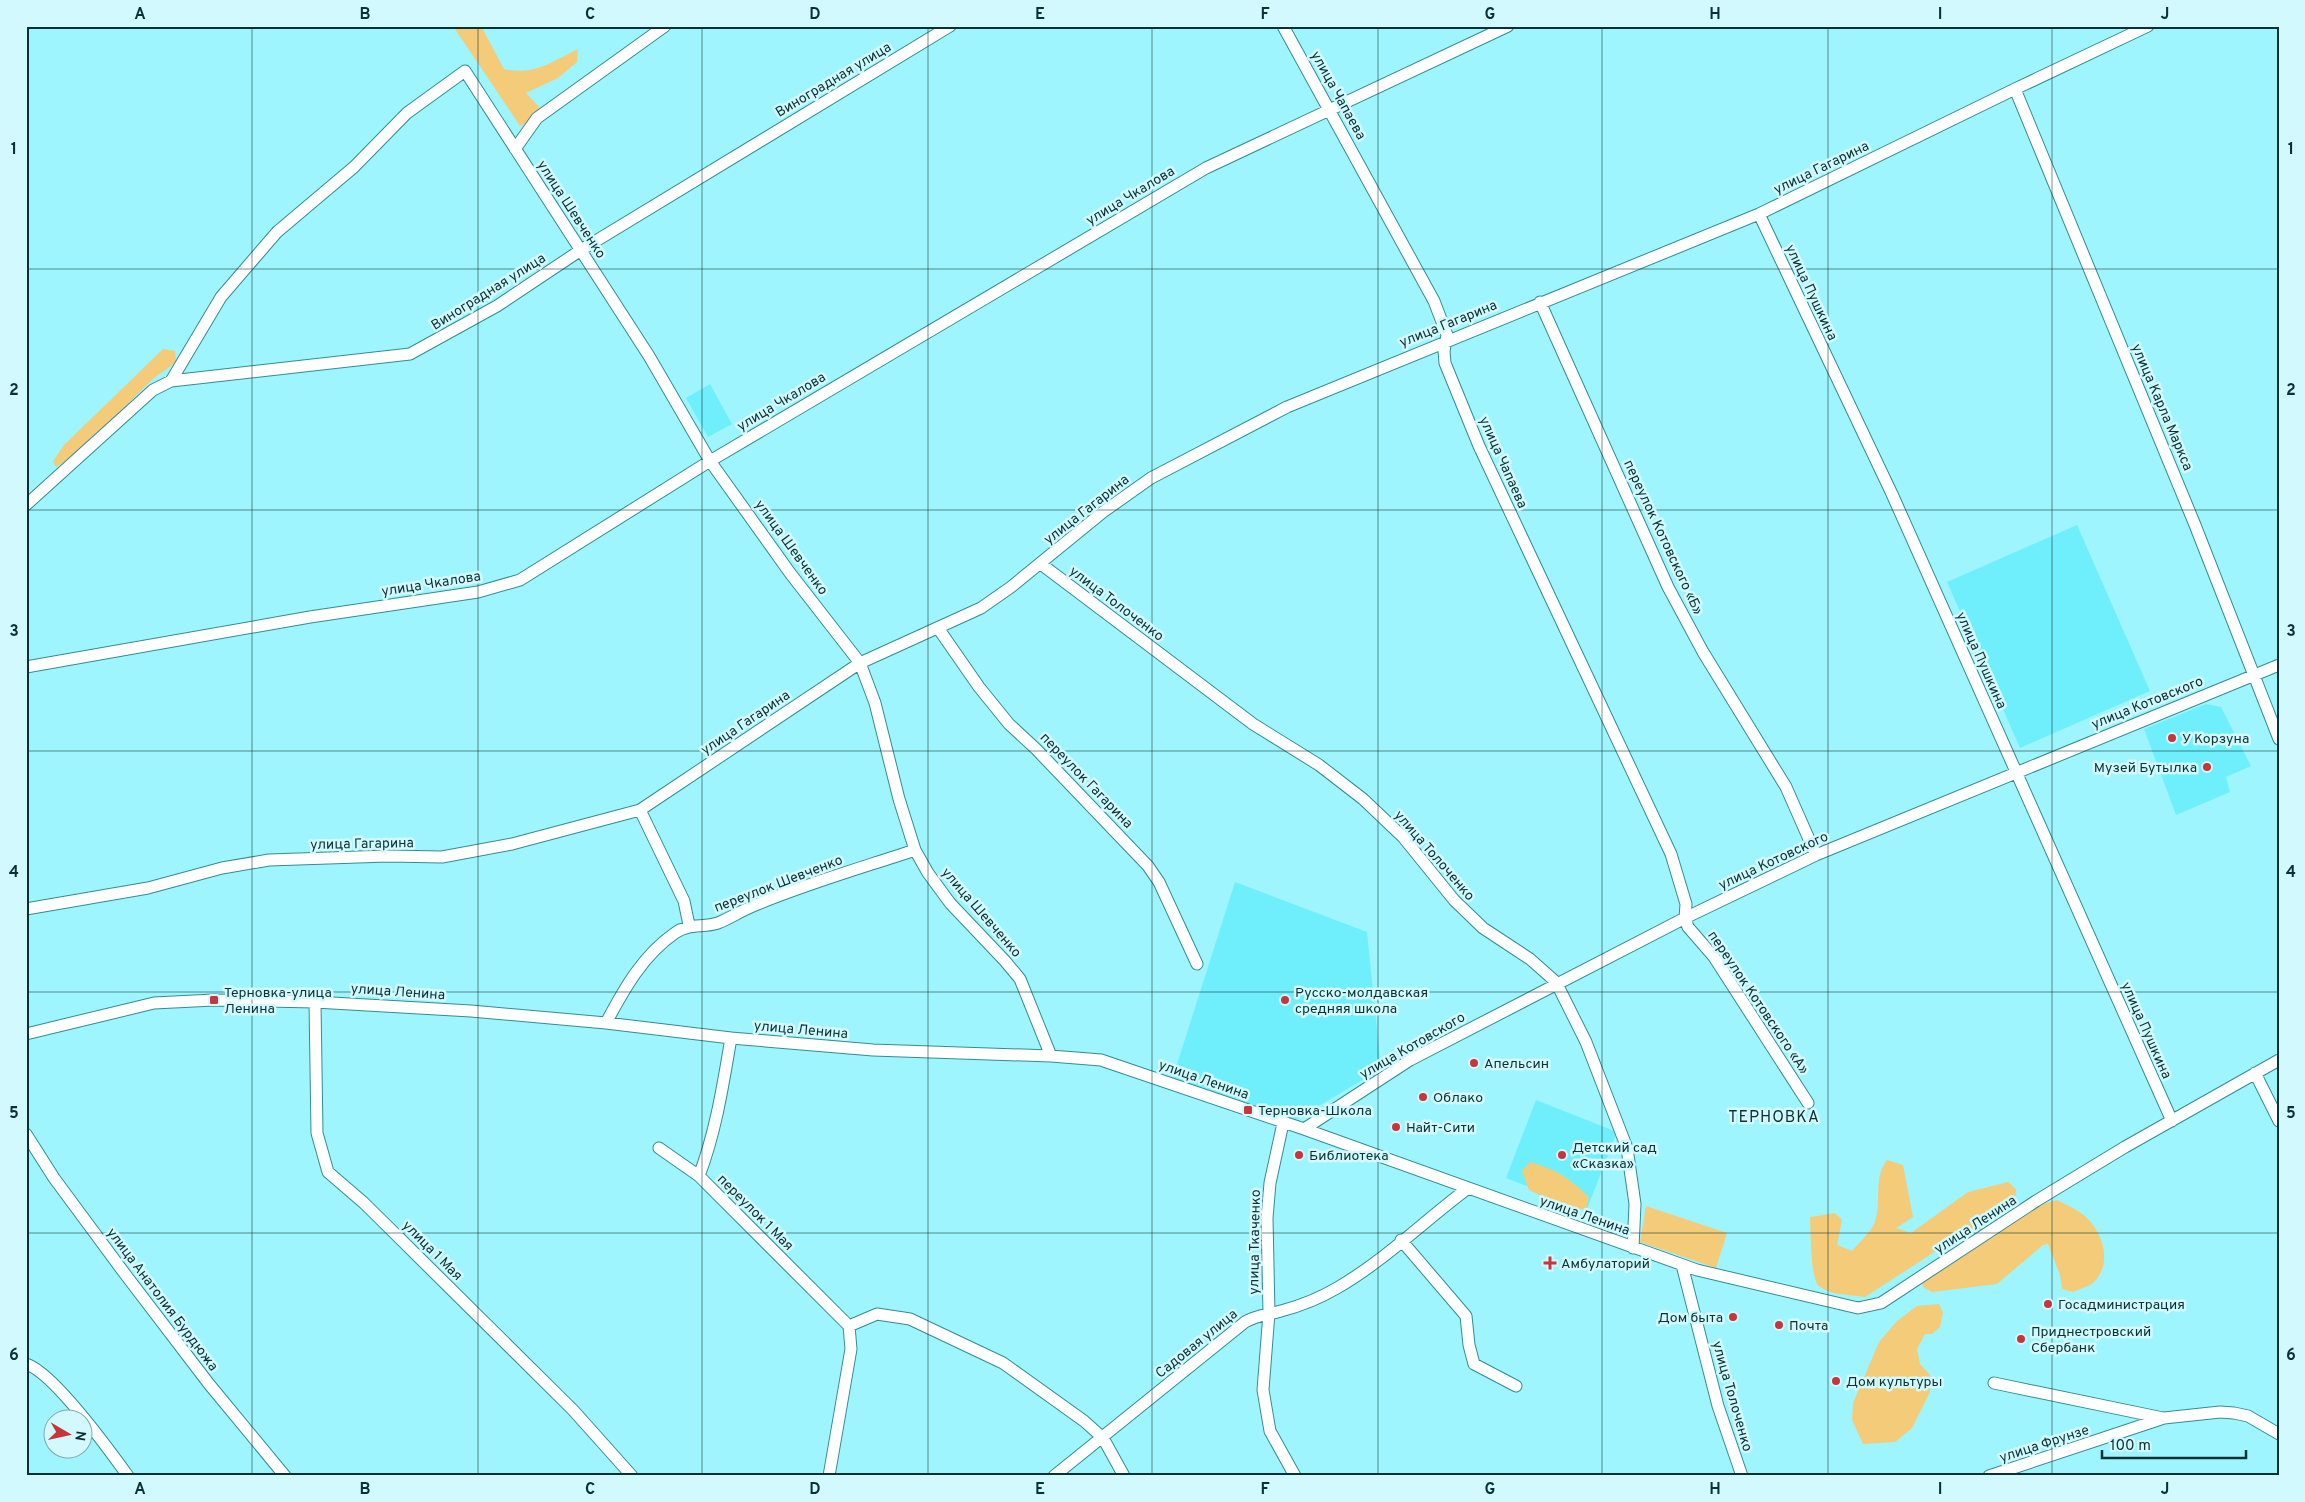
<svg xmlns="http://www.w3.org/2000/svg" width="2305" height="1502" viewBox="0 0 2305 1502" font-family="Overpass,sans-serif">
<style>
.built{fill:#6feffb}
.green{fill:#f4cb78}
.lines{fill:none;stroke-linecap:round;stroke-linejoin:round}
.minor-casing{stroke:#338c94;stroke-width:13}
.minor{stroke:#fff;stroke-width:11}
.grid{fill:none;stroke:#0b3134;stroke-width:1;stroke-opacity:0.55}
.poi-dot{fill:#c6363c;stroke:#d2fafe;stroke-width:2}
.labels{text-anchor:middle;stroke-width:5;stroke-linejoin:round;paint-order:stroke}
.street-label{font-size:14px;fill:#0b3134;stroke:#d2fafe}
.poi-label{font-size:14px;fill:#0b3134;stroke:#d2fafe;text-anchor:start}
.quarter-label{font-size:16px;letter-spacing:1px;fill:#0b3134;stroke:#d2fafe}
.neatline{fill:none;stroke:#0b3134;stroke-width:2}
.grid-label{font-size:16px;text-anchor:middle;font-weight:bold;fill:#0b3134}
</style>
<rect width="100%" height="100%" fill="#9ff5fd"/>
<path class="built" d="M710,384L732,424L708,437L686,398Z
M2077,525L2150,691L2020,748L1947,582Z
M2206,704L2221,707L2251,766L2226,777L2230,792L2176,815L2144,729Z
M1235,882L1367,932L1381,1069L1297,1119L1172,1080Z
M1536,1100L1617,1132L1587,1209L1506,1178Z"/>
<path class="green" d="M453,26H481L504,69C534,76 551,62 578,49L577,62L558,78L526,93L540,108L531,121L520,126Z
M163,349L175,351L176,361C168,370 157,374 149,383C119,411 91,445 56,467L53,461L64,445Z
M1887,1160L1903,1165L1913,1217L1896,1228L1911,1233L1968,1192L2008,1182L2016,1189L2015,1201L1982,1228L1959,1236L1865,1297C1851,1295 1830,1295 1819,1286C1810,1278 1811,1230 1810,1217L1835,1213L1842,1220L1837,1245L1852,1251C1859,1242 1869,1234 1874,1224C1883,1202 1872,1180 1887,1160Z
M1530,1162C1557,1170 1568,1177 1589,1197L1586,1209L1571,1210L1529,1190L1522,1171Z
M2057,1200C2065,1204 2074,1208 2081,1213C2102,1228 2114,1262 2094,1282C2089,1287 2079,1289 2073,1292L2062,1289L2060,1275L2048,1244L2043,1245L1997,1284L1932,1292L1924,1288L1921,1282L2040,1205Z
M1646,1206L1727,1233L1716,1268L1640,1242Z
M1939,1304L1943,1313L1940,1327L1932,1334H1925L1917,1349L1920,1364L1930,1375V1392L1912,1428L1895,1442L1863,1444L1852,1420L1853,1403L1879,1342L1897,1321L1917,1306Z"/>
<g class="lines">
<g class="minor-casing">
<path id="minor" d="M1283,26L1434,301L1447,335L1444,351L1445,363L1479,446L1671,854L1686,904L1685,918L1688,927L1714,957L1808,1103
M2015,89L2195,525L2279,739
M515,149L537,118L665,26
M1759,214L1892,494L2172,1121
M1540,302L1668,587L1703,652L1786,787L1816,855
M171,381L221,297L277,232L354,167L407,113L465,71L649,356L710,461L790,573L860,663L875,703L899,799L915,850L928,873L950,903L1005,961L1020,979L1051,1056
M26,505L153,390L171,381L410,354L497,306L581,250L950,26
M1041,564L1253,724L1319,765L1363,799L1403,837L1454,900L1483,928L1530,959L1556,982L1586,1042L1627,1148L1635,1204L1633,1248
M938,628L979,687L1009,724L1036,749L1148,866L1159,882L1197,964
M26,667L310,617L478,592L520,580L710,461L1206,168L1508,26
M640,810L684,901L689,925
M26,909L148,888L222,868L269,860L388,856L442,857L512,844L640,810L860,663L981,608L1011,587L1103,512L1151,478L1287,407L1759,214L2015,89L2148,26
M315,1002L317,1133L328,1172L364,1203L573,1410L632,1476
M606,1023C624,989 643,955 675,933C689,923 703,928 718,923C730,918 741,911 753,906C805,884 861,868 915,850
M26,1034L154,1003L214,1000L315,1002L471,1011L606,1023L731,1038L873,1050L1051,1056L1101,1060L1304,1129L1697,1270L1858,1308L1881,1303L2036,1201L2125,1147L2279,1060
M731,1038C723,1085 716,1131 699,1176L849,1326L851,1349L829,1476
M2255,1073L2279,1121
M1283,1123L1270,1183L1267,1218L1269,1313L1263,1390L1270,1431L1295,1476
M1304,1129L1410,1060L1685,918L1816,855L2279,665
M26,1134L54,1178L125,1274L209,1384L285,1476
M659,1148L699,1176
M1401,1240L1466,1316L1469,1345L1474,1364L1516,1386
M1682,1265L1718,1406L1742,1476
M849,1326L877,1314L910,1319L1003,1363L1084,1421L1103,1438L1124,1476
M26,1364C53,1372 110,1451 128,1476
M1994,1383L2163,1418
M1054,1476L1245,1322C1257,1315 1268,1315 1281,1311C1300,1306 1320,1298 1337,1288C1384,1261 1424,1221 1467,1189
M1989,1476L2164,1418L2220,1412L2234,1413L2248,1416L2279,1434"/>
</g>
<use href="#minor" class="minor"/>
</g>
<path class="grid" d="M252,26V1476M478,26V1476M702,26V1476M928,26V1476M1152,26V1476M1378,26V1476M1602,26V1476M1828,26V1476M2052,26V1476M26,269H2279M26,510H2279M26,751H2279M26,992H2279M26,1233H2279"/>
<g class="poi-dot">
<circle cx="2172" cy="738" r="5"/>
<circle cx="2207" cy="767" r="5"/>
<rect x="209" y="995" width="10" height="10" rx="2.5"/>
<circle cx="1285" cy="1000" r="5"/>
<circle cx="1474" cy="1063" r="5"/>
<circle cx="1423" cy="1097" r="5"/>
<rect x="1243" y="1105" width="10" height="10" rx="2.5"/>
<circle cx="1396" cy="1127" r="5"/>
<circle cx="1299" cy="1155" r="5"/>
<circle cx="1562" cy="1155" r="5"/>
<path d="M1547.5 1255.5h5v5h5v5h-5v5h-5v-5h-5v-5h5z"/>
<circle cx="2048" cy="1304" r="5"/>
<circle cx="1733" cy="1317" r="5"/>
<circle cx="1779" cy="1325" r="5"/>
<circle cx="2021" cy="1339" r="5"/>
<circle cx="1836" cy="1381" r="5"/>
</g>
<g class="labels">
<g class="street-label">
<text transform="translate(833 79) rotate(-31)" y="5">Виноградная улица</text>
<text transform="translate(1339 95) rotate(61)" y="5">улица Чапаева</text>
<text transform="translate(1821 167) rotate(-26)" y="5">улица Гагарина</text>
<text transform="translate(1130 195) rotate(-31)" y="5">улица Чкалова</text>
<text transform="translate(572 209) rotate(57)" y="5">улица Шевченко</text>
<text transform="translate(488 291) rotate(-32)" y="5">Виноградная улица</text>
<text transform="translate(1812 292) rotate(65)" y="5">улица Пушкина</text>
<text transform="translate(1448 323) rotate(-22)" y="5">улица Гагарина</text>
<text transform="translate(781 401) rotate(-31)" y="5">улица Чкалова</text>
<text transform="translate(2163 407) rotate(67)" y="5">улица Карла Маркса</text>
<text transform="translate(1504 462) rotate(66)" y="5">улица Чапаева</text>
<text transform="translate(1086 509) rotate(-38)" y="5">улица Гагарина</text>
<text transform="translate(1664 537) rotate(65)" y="5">переулок Котовского «Б»</text>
<text transform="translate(792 547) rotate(54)" y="5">улица Шевченко</text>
<text transform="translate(431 583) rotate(-9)" y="5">улица Чкалова</text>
<text transform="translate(1117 603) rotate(37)" y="5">улица Толоченко</text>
<text transform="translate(1982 660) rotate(66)" y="5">улица Пушкина</text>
<text transform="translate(2147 702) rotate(-22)" y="5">улица Котовского</text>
<text transform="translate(745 722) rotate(-34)" y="5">улица Гагарина</text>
<text transform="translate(1087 780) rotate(46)" y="5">переулок Гагарина</text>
<text transform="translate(362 843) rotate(-1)" y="5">улица Гагарина</text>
<text transform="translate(1435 855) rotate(49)" y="5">улица Толоченко</text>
<text transform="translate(1773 860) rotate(-25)" y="5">улица Котовского</text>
<text transform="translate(778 883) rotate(-21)" y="5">переулок Шевченко</text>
<text transform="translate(982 912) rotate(49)" y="5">улица Шевченко</text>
<text transform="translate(398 991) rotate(4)" y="5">улица Ленина</text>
<text transform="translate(1759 1002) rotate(56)" y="5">переулок Котовского «А»</text>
<text transform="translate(801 1029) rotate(5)" y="5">улица Ленина</text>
<text transform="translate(2147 1030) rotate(66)" y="5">улица Пушкина</text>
<text transform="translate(1412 1045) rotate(-30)" y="5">улица Котовского</text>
<text transform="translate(1204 1079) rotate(19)" y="5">улица Ленина</text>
<text transform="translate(756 1212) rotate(45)" y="5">переулок 1 Мая</text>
<text transform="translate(1585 1215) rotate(19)" y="5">улица Ленина</text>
<text transform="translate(1975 1224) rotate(-33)" y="5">улица Ленина</text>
<text transform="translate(1254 1242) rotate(-89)" y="5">улица Ткаченко</text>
<text transform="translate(433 1250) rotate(45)" y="5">улица 1 Мая</text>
<text transform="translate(163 1299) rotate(53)" y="5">улица Анатолия Бурдюжа</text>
<text transform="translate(1196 1343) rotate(-39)" y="5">Садовая улица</text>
<text transform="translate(1733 1396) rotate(74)" y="5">улица Толоченко</text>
<text transform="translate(2044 1443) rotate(-18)" y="5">улица Фрунзе</text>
</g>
<g class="poi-label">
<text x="2182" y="743">У Корзуна</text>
<text x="2197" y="772" text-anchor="end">Музей Бутылка</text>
<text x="224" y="997">Терновка-улица<tspan x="224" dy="16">Ленина</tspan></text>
<text x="1295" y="997">Русско-молдавская<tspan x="1295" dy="16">средняя школа</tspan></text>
<text x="1484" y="1068">Апельсин</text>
<text x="1433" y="1102">Облако</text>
<text x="1258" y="1115">Терновка-Школа</text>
<text x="1406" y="1132">Найт-Сити</text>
<text x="1572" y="1152">Детский сад<tspan x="1572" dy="16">«Сказка»</tspan></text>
<text x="1309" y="1160">Библиотека</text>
<text x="1561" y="1268">Амбулаторий</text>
<text x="2058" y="1309">Госадминистрация</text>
<text x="1723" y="1322" text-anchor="end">Дом быта</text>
<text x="1789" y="1330">Почта</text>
<text x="2031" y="1336">Приднестровский<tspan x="2031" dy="16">Сбербанк</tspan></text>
<text x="1846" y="1386">Дом культуры</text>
</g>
<g class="quarter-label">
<text x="1774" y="1122">ТЕРНОВКА</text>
</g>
</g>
<rect width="2305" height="1502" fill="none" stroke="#d2fafe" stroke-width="55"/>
<g transform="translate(68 1434) rotate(99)"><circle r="24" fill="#d2fafe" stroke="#82aaad"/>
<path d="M0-4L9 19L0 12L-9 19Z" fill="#c6363c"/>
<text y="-8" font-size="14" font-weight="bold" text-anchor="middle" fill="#0b3134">N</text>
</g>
<path d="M2102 1450v8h144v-8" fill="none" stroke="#0b3134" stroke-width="2.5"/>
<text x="2110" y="1450" font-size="15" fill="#0b3134" stroke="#d2fafe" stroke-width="4" paint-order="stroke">100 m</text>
<rect x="28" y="28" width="2250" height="1446" class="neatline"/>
<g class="grid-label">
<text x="140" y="19">A</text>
<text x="365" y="19">B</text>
<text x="590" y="19">C</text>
<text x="815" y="19">D</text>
<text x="1040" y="19">E</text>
<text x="1265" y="19">F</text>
<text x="1490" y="19">G</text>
<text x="1715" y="19">H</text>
<text x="1940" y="19">I</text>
<text x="2165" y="19">J</text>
<text x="14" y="154">1</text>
<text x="2291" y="154">1</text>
<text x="14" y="395">2</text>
<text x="2291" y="395">2</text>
<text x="14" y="636">3</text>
<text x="2291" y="636">3</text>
<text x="14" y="877">4</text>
<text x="2291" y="877">4</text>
<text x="14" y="1118">5</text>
<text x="2291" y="1118">5</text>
<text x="14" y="1360">6</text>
<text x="2291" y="1360">6</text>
<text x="140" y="1494">A</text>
<text x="365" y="1494">B</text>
<text x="590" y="1494">C</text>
<text x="815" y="1494">D</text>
<text x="1040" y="1494">E</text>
<text x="1265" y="1494">F</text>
<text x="1490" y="1494">G</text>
<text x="1715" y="1494">H</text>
<text x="1940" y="1494">I</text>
<text x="2165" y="1494">J</text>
</g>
</svg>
